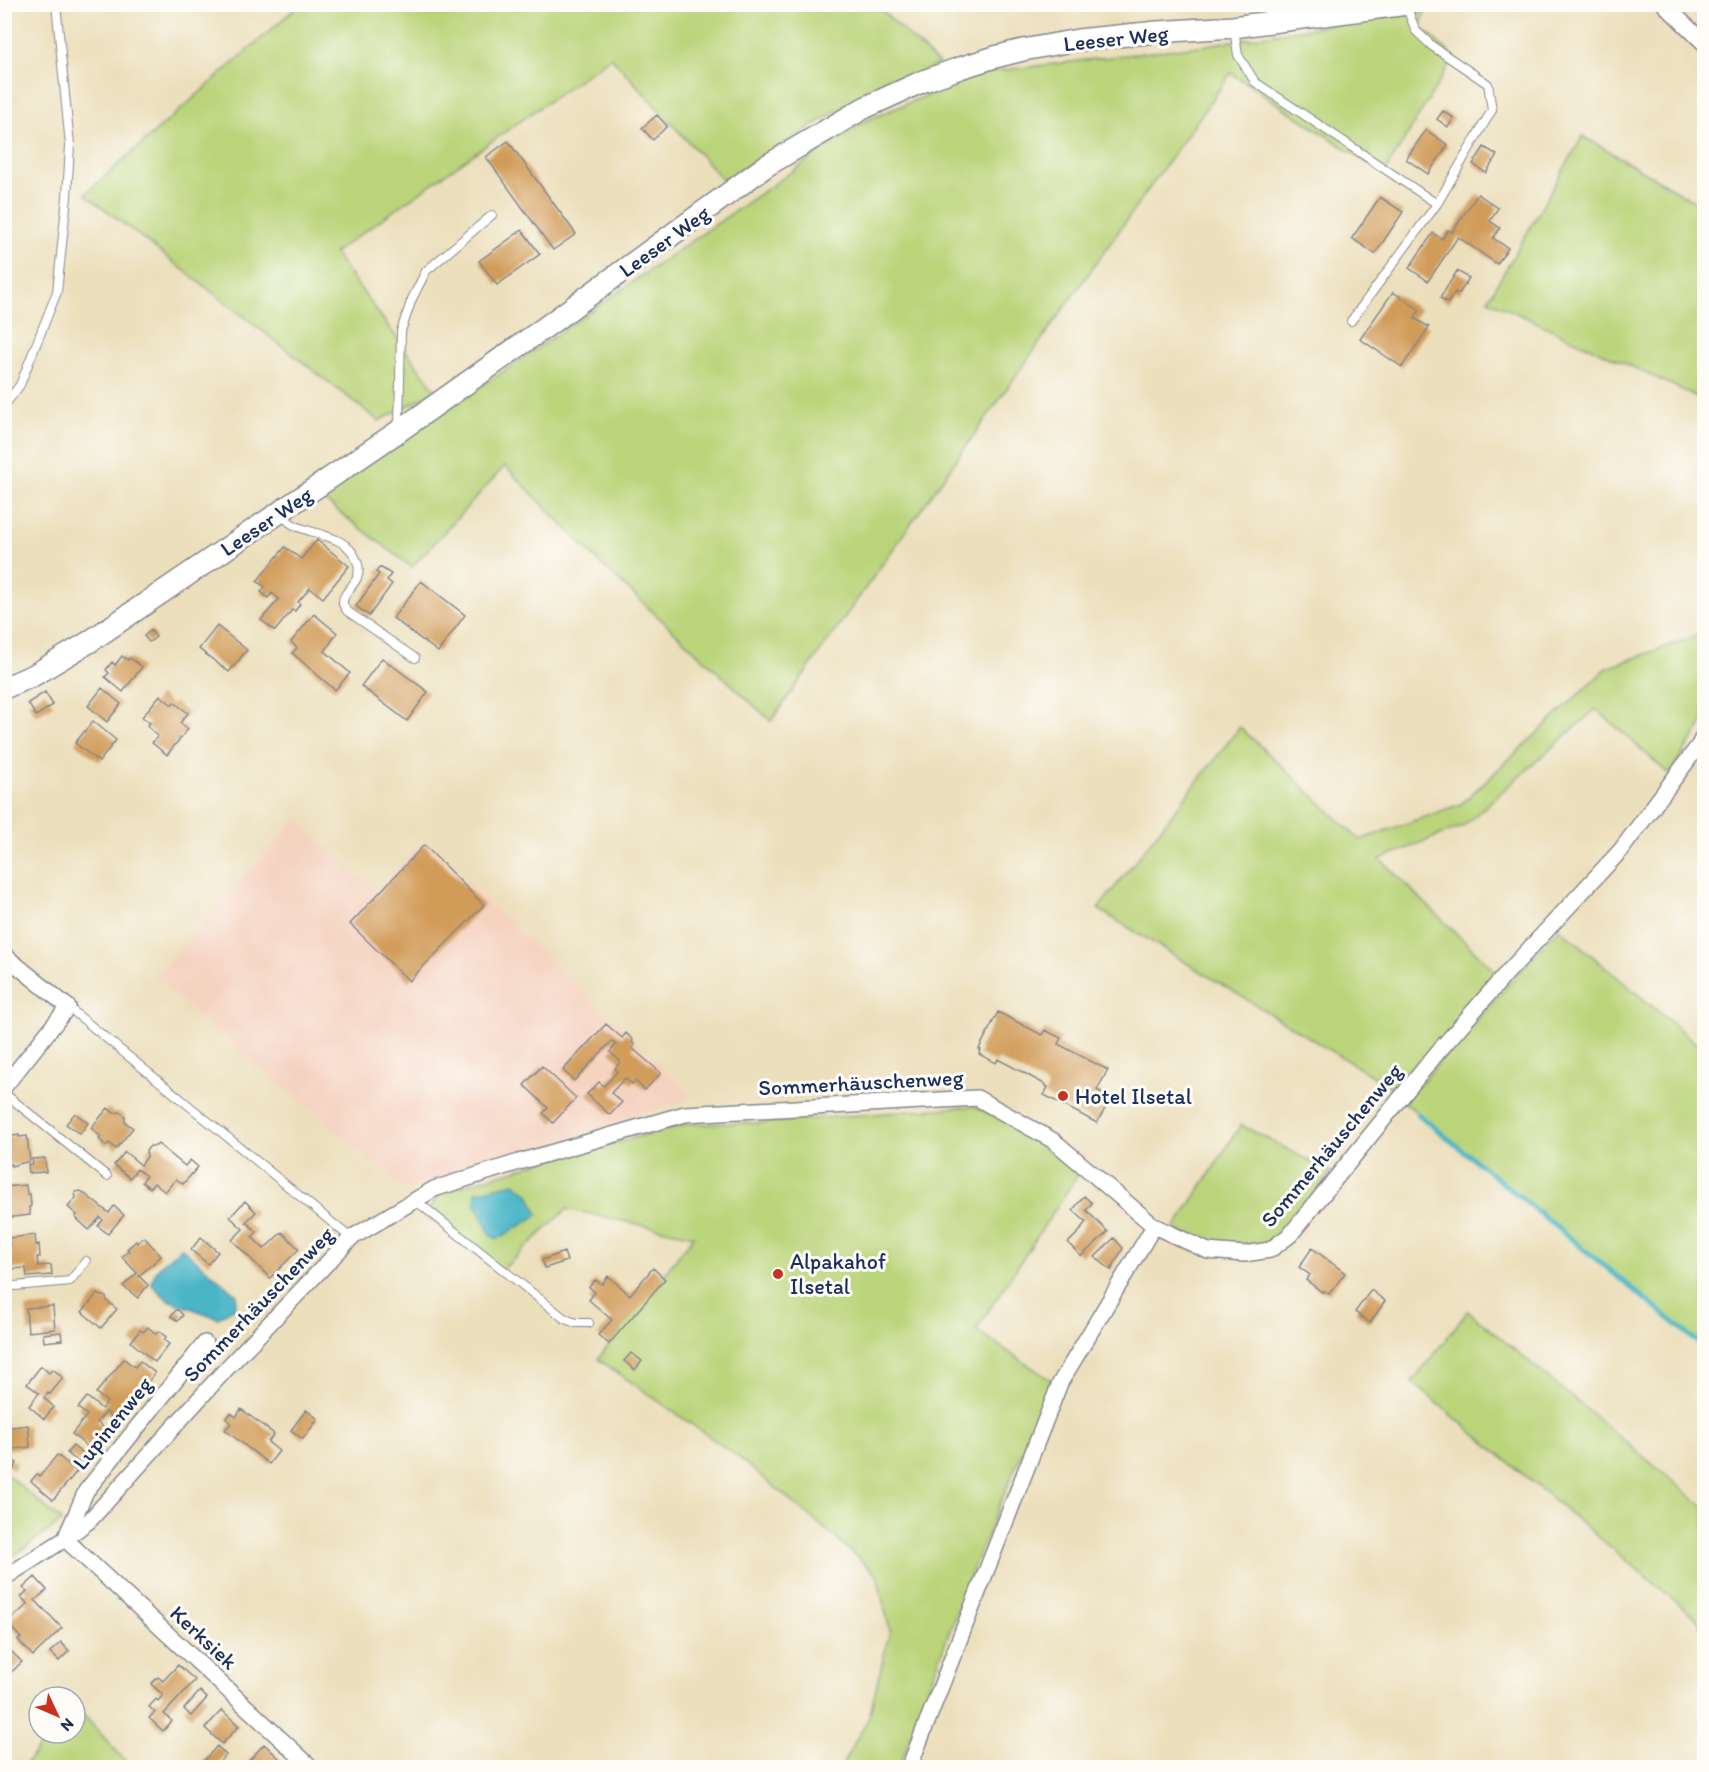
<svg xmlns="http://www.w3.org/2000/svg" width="1709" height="1772" viewBox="0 0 1709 1772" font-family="Itim,sans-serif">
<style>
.built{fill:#f5d3c1}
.green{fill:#bad479;stroke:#6a826c;stroke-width:1.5}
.water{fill:#49b5c6;stroke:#327292;stroke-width:1.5}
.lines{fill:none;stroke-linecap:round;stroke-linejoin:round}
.stream{stroke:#49b5c6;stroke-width:5}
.building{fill:#d19b58}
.lane-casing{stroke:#84878d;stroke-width:10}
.street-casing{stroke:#84878d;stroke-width:18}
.secondary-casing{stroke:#84878d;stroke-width:24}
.lane{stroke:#fff;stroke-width:8}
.street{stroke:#fff;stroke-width:15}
.secondary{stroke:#fff;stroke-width:21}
.poi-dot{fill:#c8321e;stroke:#fdfcf7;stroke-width:2}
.labels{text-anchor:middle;stroke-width:6;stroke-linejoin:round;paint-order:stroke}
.street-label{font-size:22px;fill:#1b2f5e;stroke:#fdfcf7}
.poi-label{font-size:22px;fill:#1b2f5e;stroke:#fdfcf7;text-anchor:start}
</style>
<rect width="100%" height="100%" fill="#fdfcf7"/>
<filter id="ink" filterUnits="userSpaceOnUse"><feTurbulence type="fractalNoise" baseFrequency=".0167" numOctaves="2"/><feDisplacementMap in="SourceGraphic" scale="12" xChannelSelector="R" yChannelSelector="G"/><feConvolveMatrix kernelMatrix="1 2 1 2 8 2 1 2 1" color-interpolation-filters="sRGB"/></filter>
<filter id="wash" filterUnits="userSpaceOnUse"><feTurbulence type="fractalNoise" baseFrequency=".008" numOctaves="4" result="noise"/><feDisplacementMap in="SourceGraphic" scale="24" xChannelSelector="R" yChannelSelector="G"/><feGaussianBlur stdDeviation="1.35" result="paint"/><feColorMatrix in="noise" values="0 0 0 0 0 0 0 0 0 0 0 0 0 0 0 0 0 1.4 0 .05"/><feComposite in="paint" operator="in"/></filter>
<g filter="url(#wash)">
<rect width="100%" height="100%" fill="#ecdfbc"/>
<path class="built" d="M296,819L377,892L423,841L695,1098L406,1190L154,978Z"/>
<path class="green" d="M299,5H876L939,64L859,98L723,180L611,57L334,253L436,391L379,421L85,194Z
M1425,10L1421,27L1454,57L1384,174L1231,73L771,721L603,566L505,466L412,567L318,496L520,360L865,121L981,73L1207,45Z
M1583,136L1704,207V400L1488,300Z
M1704,633V722L1669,774L1596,709L1463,826L1380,859L1497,973L1400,1093L1098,909L1240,727L1360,840L1461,804L1607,668Z
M1559,928L1704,1050V1349L1404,1102Z
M974,1106L1015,1126L1079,1173L976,1330L1052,1381L975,1563L899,1767H841L869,1717L890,1631L877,1575L829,1532L737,1456L598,1359L694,1236L567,1209L501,1271L425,1215L441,1192L541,1162L688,1124L761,1123Z
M1241,1125L1331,1172L1285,1233L1263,1245L1242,1247L1212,1245L1174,1229Z
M1468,1311L1704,1507V1633L1697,1619L1412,1382Z
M5,1473L62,1521L5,1562H4Z
M76,1707L131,1767H23L51,1733H75Z"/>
<path class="water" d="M514,1183L529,1194L538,1215L498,1239L491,1236L475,1202L476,1192Z
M182,1248L237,1295L235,1308L218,1318L168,1300L152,1285C152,1269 170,1256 182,1248Z"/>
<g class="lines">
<path class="stream" d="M1418,1114L1704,1347"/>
</g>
<g id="blocks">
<path class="building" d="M1443,111L1454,118L1448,127L1437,119Z
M657,115L667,126L653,140L642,128Z
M1426,130L1448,145L1428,174L1406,159Z
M508,141L576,234L553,250L486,157Z
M1484,147L1497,155L1486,173L1473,164Z
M1478,194L1498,208L1490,221L1500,228L1493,238L1508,248L1497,264L1458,237L1428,281L1409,268L1433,233L1442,239L1448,230L1452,232Z
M1380,197L1403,212L1375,254L1352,238Z
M522,230L540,254L497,285L479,261Z
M1457,271L1469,278L1459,294L1455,292L1448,303L1440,298Z
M1393,292L1420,310L1414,318L1429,327L1402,367L1360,339Z
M317,540L349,566L323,598L310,588L298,602L300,604L295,611L292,610L275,631L261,620L279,599L272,593L268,598L261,592L265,587L257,581L285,547L301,559Z
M380,567L391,574L387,580L392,584L369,616L356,606L379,574L376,572Z
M421,581L465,615L438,652L393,618Z
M314,614L337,633L325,651L350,673L335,690L292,653L297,648L291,642Z
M217,626L247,650L229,672L199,649Z
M151,630L156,637L149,642L144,636Z
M122,656L128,660L130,658L142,667L123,692L105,677L109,673L106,670L112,662L115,665Z
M382,658L428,692L407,721L361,686Z
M102,688L121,704L107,722L88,706Z
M45,692L53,705L36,716L28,703Z
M160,695L172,705L174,702L188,713L180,723L188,729L167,755L152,743L158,736L147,726L150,723L142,717Z
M93,721L116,740L99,762L75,743Z
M424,845L484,905L409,981L350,924Z
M998,1012L1042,1035L1045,1030L1061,1038L1058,1044L1108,1070L1097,1090L1111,1098L1097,1123L1044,1095L1048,1087L1045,1086L1046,1085L998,1059L996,1063L979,1054L981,1050L979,1049Z
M606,1024L622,1038L626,1033L633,1040L632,1042L635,1045L632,1048L661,1073L645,1090L635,1081L632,1084L625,1078L611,1093L622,1102L610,1115L587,1094L599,1082L604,1086L617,1072L615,1069L620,1061L610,1052L616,1045L612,1041L574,1081L563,1070Z
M542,1066L576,1098L553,1123L543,1113L548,1108L524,1085Z
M108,1108L114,1113L120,1112L125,1116V1122L133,1128L116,1149L109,1143L106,1146L99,1139L101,1137L91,1128Z
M75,1113L88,1123L80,1134L66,1124Z
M19,1135V1137L27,1136L30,1161L11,1166V1164H4V1139H6V1137Z
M158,1144L185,1166L190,1160L198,1167L183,1184L176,1179L165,1192L154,1183L150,1188L142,1182L146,1176L137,1169L130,1178L114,1165L125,1152L141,1165L147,1157L146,1151L150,1146H156Z
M45,1158L46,1172L29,1173L28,1164H33L32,1159Z
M26,1185L27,1194H30L31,1206L29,1207L30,1215L4,1218V1187Z
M81,1191L109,1213L114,1206L124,1215L108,1234L98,1226L103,1220L100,1217L89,1230L75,1217L77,1215L68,1207L76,1198L75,1192Z
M1084,1196L1092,1203L1086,1210L1108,1232L1081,1256L1068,1243L1082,1229L1081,1228L1086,1222L1073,1210Z
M245,1201L256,1212L246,1222L257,1232L252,1237L264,1249L282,1232L299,1249L270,1278L232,1240L243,1229L230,1217Z
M35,1235L36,1245L39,1244L40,1257H37L38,1266L51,1265L52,1275L27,1277L26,1268L12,1269L11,1258L9,1259L7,1249H10L9,1238Z
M144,1237L161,1256L139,1276L148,1285L138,1298L123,1286L137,1273L122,1257L129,1251L127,1249L136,1241L137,1243Z
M201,1237L218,1252L208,1264L191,1250Z
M1114,1238L1123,1248L1111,1270L1095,1257Z
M1312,1248L1345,1273L1329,1294L1323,1290L1322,1292L1306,1280L1310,1275L1299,1267Z
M564,1252L567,1261L545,1268L542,1260Z
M653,1268L665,1279L609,1344L598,1335L612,1320L589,1300L595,1292L589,1287L595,1280L602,1284L608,1276L630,1295Z
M1371,1290L1385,1301L1370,1323L1355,1312Z
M97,1294L106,1297L107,1301L117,1309L101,1328L82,1312Z
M53,1306L55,1329L28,1332L26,1308Z
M177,1309L183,1315L178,1321L171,1316Z
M148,1327L156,1334L159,1331L166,1337L164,1340L169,1344L155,1362L131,1342L140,1330L143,1332Z
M61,1332L62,1340L44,1342L43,1334Z
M631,1353L642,1361L635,1370L624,1361Z
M124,1359L135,1367L140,1361L155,1373L133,1402L116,1420L106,1412L97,1422L109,1432L93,1451L72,1434L87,1415L78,1408L87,1397L102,1409L107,1402L96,1393Z
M41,1366L49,1373L53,1369L63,1378L50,1394L48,1393L44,1398L54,1407L44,1419L29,1406L39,1393L27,1384Z
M241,1409L274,1434L268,1442L279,1451L269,1464L225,1430L231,1423L226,1419L231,1413L236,1417Z
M306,1410L318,1419L303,1439L291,1430Z
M28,1425L30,1447L5,1450L4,1428Z
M73,1446L88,1458L82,1465L67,1453Z
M57,1455L77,1471L53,1500L31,1481L37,1474L40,1476Z
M8,1457L17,1463L13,1470L4,1463Z
M35,1577L47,1590L35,1600L62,1628L33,1656L18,1640L21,1638L7,1623L28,1604L21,1597L27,1591L23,1588Z
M61,1642L69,1651L59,1661L50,1652Z
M4,1644L22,1662L4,1679Z
M178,1665L195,1680L164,1714L172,1721L163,1731L149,1718L155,1712L149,1707L156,1699L158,1701L163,1695L151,1684L158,1677L163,1681Z
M200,1691L207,1698L191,1716L184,1709Z
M222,1710L239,1726L222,1744L205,1728Z
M264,1744L280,1759L273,1768H252L247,1763Z
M217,1746L226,1755L214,1768H206L201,1764Z"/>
</g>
</g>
<g filter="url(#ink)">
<use href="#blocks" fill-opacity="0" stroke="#84878d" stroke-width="1.5"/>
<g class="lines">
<g class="lane-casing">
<path id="lane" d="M1234,29L1238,55L1255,82L1437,204
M1351,321L1437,204L1492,110L1488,84L1432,46L1416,31L1406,6
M4,406L20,385L57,292L67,197L70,145L56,4
M399,427L401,331L412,299L426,271L492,215
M280,513C285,518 288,522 294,525C315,536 347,534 357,561C365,583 342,589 343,603C343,606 346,609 347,611L415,658
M68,1007L351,1238
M4,1093L107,1176
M415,1200L565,1319L576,1323H589
M4,1287L70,1281L86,1261"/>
</g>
<g class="street-casing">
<path id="street" d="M1664,4L1704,43
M4,955L68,1007L4,1087
M205,1343L86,1491L65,1539L312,1768
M4,1578L65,1539L90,1520L227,1368L351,1238L434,1189L519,1162L685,1114L977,1098L1054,1141L1154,1226L1208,1251L1244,1254L1270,1250L1290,1235L1437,1053L1506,974L1621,850L1699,745L1704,735
M909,1768L1060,1383L1154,1226"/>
</g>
<g class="secondary-casing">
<path id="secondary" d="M4,688L34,675L89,642L399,431L547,326L766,166L864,108L921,82L960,68L995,57L1023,50L1078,40L1157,32L1233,27L1407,4"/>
</g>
<use href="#lane" class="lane"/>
<use href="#street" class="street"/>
<use href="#secondary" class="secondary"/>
</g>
</g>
<g class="poi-dot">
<circle cx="1063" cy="1096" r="6"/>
<circle cx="778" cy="1274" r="6"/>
</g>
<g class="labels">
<g class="street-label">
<text transform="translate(1116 38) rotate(-6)" y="8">Leeser Weg</text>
<text transform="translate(664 241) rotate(-36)" y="8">Leeser Weg</text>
<text transform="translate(266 521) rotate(-34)" y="8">Leeser Weg</text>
<text transform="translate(861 1082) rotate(-3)" y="8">Sommerhäuschenweg</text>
<text transform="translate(1331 1145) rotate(-50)" y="8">Sommerhäuschenweg</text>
<text transform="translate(258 1304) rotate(-46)" y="8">Sommerhäuschenweg</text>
<text transform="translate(112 1423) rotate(-51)" y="8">Lupinenweg</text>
<text transform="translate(204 1637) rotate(43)" y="8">Kerksiek</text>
</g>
<g class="poi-label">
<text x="1075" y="1104">Hotel Ilsetal</text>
<text x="790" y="1269">Alpakahof<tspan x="790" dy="25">Ilsetal</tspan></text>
</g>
</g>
<rect width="1709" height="1772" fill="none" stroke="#fdfcf7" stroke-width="24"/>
<g transform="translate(57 1715) rotate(134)"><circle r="28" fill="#fdfcf7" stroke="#a3aaba" stroke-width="1.5"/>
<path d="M0-4.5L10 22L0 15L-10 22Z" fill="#c8321e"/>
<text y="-9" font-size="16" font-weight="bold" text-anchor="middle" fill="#1b2f5e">N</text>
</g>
</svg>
